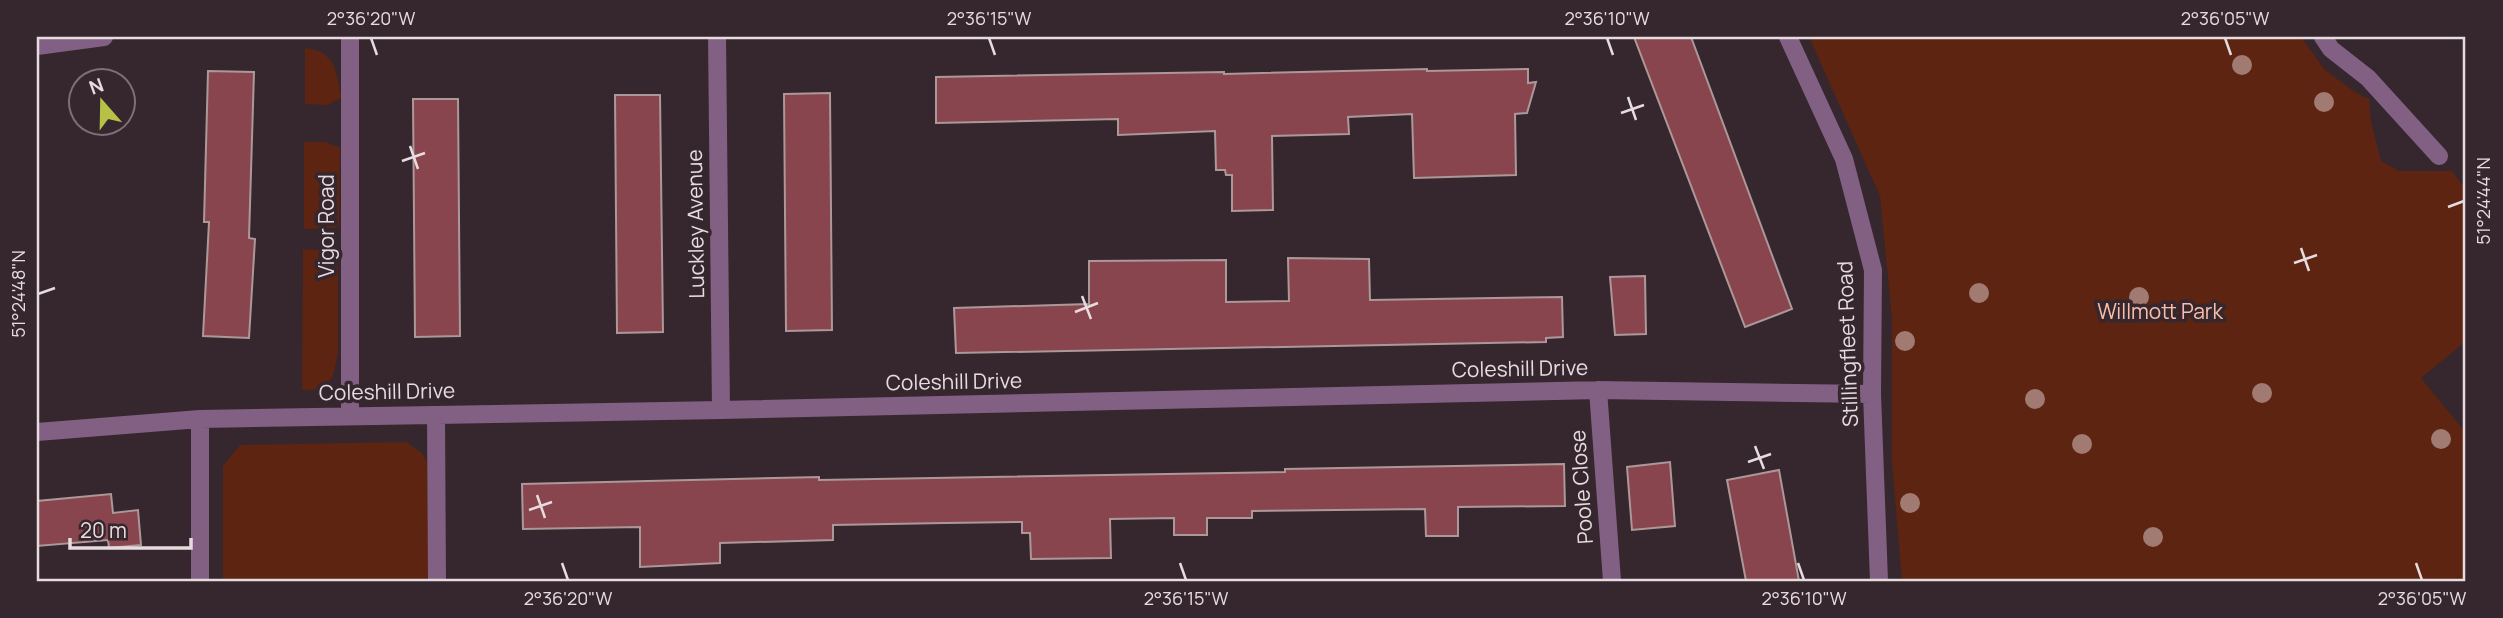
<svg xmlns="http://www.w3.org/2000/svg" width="2503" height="618" viewBox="0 0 2503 618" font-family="Manrope,sans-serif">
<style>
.green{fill:#5c2411}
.building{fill:#89454d;stroke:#ac9899;stroke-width:2}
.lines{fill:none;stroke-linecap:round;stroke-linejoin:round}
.minor{stroke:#826084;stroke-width:18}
.tree{fill:#a17a72}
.ticks{fill:none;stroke:#e6dce0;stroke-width:2.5}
.labels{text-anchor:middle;stroke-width:7;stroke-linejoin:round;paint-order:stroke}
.street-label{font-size:21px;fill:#e6dce0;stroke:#35272d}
.park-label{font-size:21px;fill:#f9beaa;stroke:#35272d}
.neatline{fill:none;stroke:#e6dce0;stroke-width:2.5}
.ticks-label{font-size:18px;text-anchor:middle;fill:#e6dce0}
</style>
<rect width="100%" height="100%" fill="#35272d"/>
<path class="green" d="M1809,37H2301L2325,70L2355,92L2369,99L2371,122L2381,161L2399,171H2452L2466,190V341L2421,378L2466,433V581H1902L1892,463V319L1880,196Z
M305,48C336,51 337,73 341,98L327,105L305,104Z
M304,142H326L340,148L339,225L334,228L304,229Z
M303,249L333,251L338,258V353L333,376L322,389L302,390Z
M406,442L422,453L429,465L430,581H223V466L240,445Z"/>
<path class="building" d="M1634,37H1691L1792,309L1745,327Z
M1427,69V71L1528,69V83L1536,82L1527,113L1515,114L1516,175L1414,178L1412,114L1348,117L1349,134L1272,136L1273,210L1232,211V175H1226L1225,170H1216L1215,131L1118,135V119L936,123V77L1224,72V74Z
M208,71L254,72L249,238L255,239L249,338L203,336L209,222H204Z
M830,93L832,330L786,331L784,94Z
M615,95H660L663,332L617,333Z
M413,99H458L460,336L415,337Z
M1288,258L1369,259L1370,300L1562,297L1563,337L1546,338V342L956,353L954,308L1089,304V261L1226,260V302L1289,301Z
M1645,276L1646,334L1615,335L1610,277Z
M1670,462L1675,526L1632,530L1627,467Z
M1564,464L1565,506L1458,507V536H1426L1425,509L1252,511V518H1207V535H1174V518L1110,519L1111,558L1031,559L1030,533H1022V522L945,523L833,525V540L720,543V563L640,567V527L523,529L522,484L819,477V480L1285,472V469Z
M1779,470L1799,581H1746L1727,480Z
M111,494L113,513L138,510L141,545L109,548L108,540L37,546V501Z"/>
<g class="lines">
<path class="minor" d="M717,37L721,410
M1788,37L1844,159L1873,270L1872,394L1879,581
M2323,37L2331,49L2368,78L2439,156
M37,46L104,37
M1598,390L1612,581
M350,415V37
M436,415L437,581
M37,432L200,419L721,410L1598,390L1872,394
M200,581V419"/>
</g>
<g class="tree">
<circle cx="2242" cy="65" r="10"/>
<circle cx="2324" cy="102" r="10"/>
<circle cx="1979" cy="293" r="10"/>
<circle cx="2139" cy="297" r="10"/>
<circle cx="1905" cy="341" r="10"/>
<circle cx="2262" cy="393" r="10"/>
<circle cx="2035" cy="399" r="10"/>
<circle cx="2441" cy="439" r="10"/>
<circle cx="2082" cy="444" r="10"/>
<circle cx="1910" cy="503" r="10"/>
<circle cx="2153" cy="537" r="10"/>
</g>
<path class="ticks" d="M371,38L377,55M989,38L995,55M1607,38L1613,55M2225,38L2231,55M1628,97L1636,120M1621,113L1644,105M410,146L418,169M402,161L425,153M2448,207L2464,201M2301,248L2309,271M2294,263L2317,255M38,294L55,288M1082,296L1091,319M1075,312L1098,303M1755,446L1764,469M1748,462L1771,454M537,495L545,518M529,510L552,502M562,563L568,580M1180,563L1186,580M1798,563L1804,580M2416,563L2422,580"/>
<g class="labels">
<g class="street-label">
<text transform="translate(696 224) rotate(-91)" y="7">Luckley Avenue</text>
<text transform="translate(327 226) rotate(-90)" y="7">Vigor Road</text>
<text transform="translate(1848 344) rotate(-92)" y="7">Stillingfleet Road</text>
<text transform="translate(1520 369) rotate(-1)" y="7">Coleshill Drive</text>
<text transform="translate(954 382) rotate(-1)" y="7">Coleshill Drive</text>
<text transform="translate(387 392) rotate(-1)" y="7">Coleshill Drive</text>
<text transform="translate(1582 487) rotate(-94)" y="7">Poole Close</text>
</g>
<g class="park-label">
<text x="2160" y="319">Willmott Park</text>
</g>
</g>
<rect width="2503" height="618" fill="none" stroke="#35272d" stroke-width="77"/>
<g transform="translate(102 102) rotate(340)"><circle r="33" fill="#35272d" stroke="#7c6f75" stroke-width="2"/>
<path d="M0-5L12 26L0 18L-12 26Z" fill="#b8c147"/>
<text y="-10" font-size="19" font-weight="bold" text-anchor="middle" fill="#e6dce0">N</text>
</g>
<path d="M70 538v10h121v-10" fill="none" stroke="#e6dce0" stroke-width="3.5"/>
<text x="80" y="538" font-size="21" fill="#e6dce0" stroke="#35272d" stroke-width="5" paint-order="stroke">20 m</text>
<rect x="38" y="38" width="2426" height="542" class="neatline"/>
<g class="ticks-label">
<text x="371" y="25">2°36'20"W</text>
<text x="989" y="25">2°36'15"W</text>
<text x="1607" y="25">2°36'10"W</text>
<text x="2225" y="25">2°36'05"W</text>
<text transform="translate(2484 201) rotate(-90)" y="6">51°24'44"N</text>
<text transform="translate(19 294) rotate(-90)" y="6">51°24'48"N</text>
<text x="568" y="605">2°36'20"W</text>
<text x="1186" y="605">2°36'15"W</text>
<text x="1804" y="605">2°36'10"W</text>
<text x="2422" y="605">2°36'05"W</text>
</g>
</svg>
